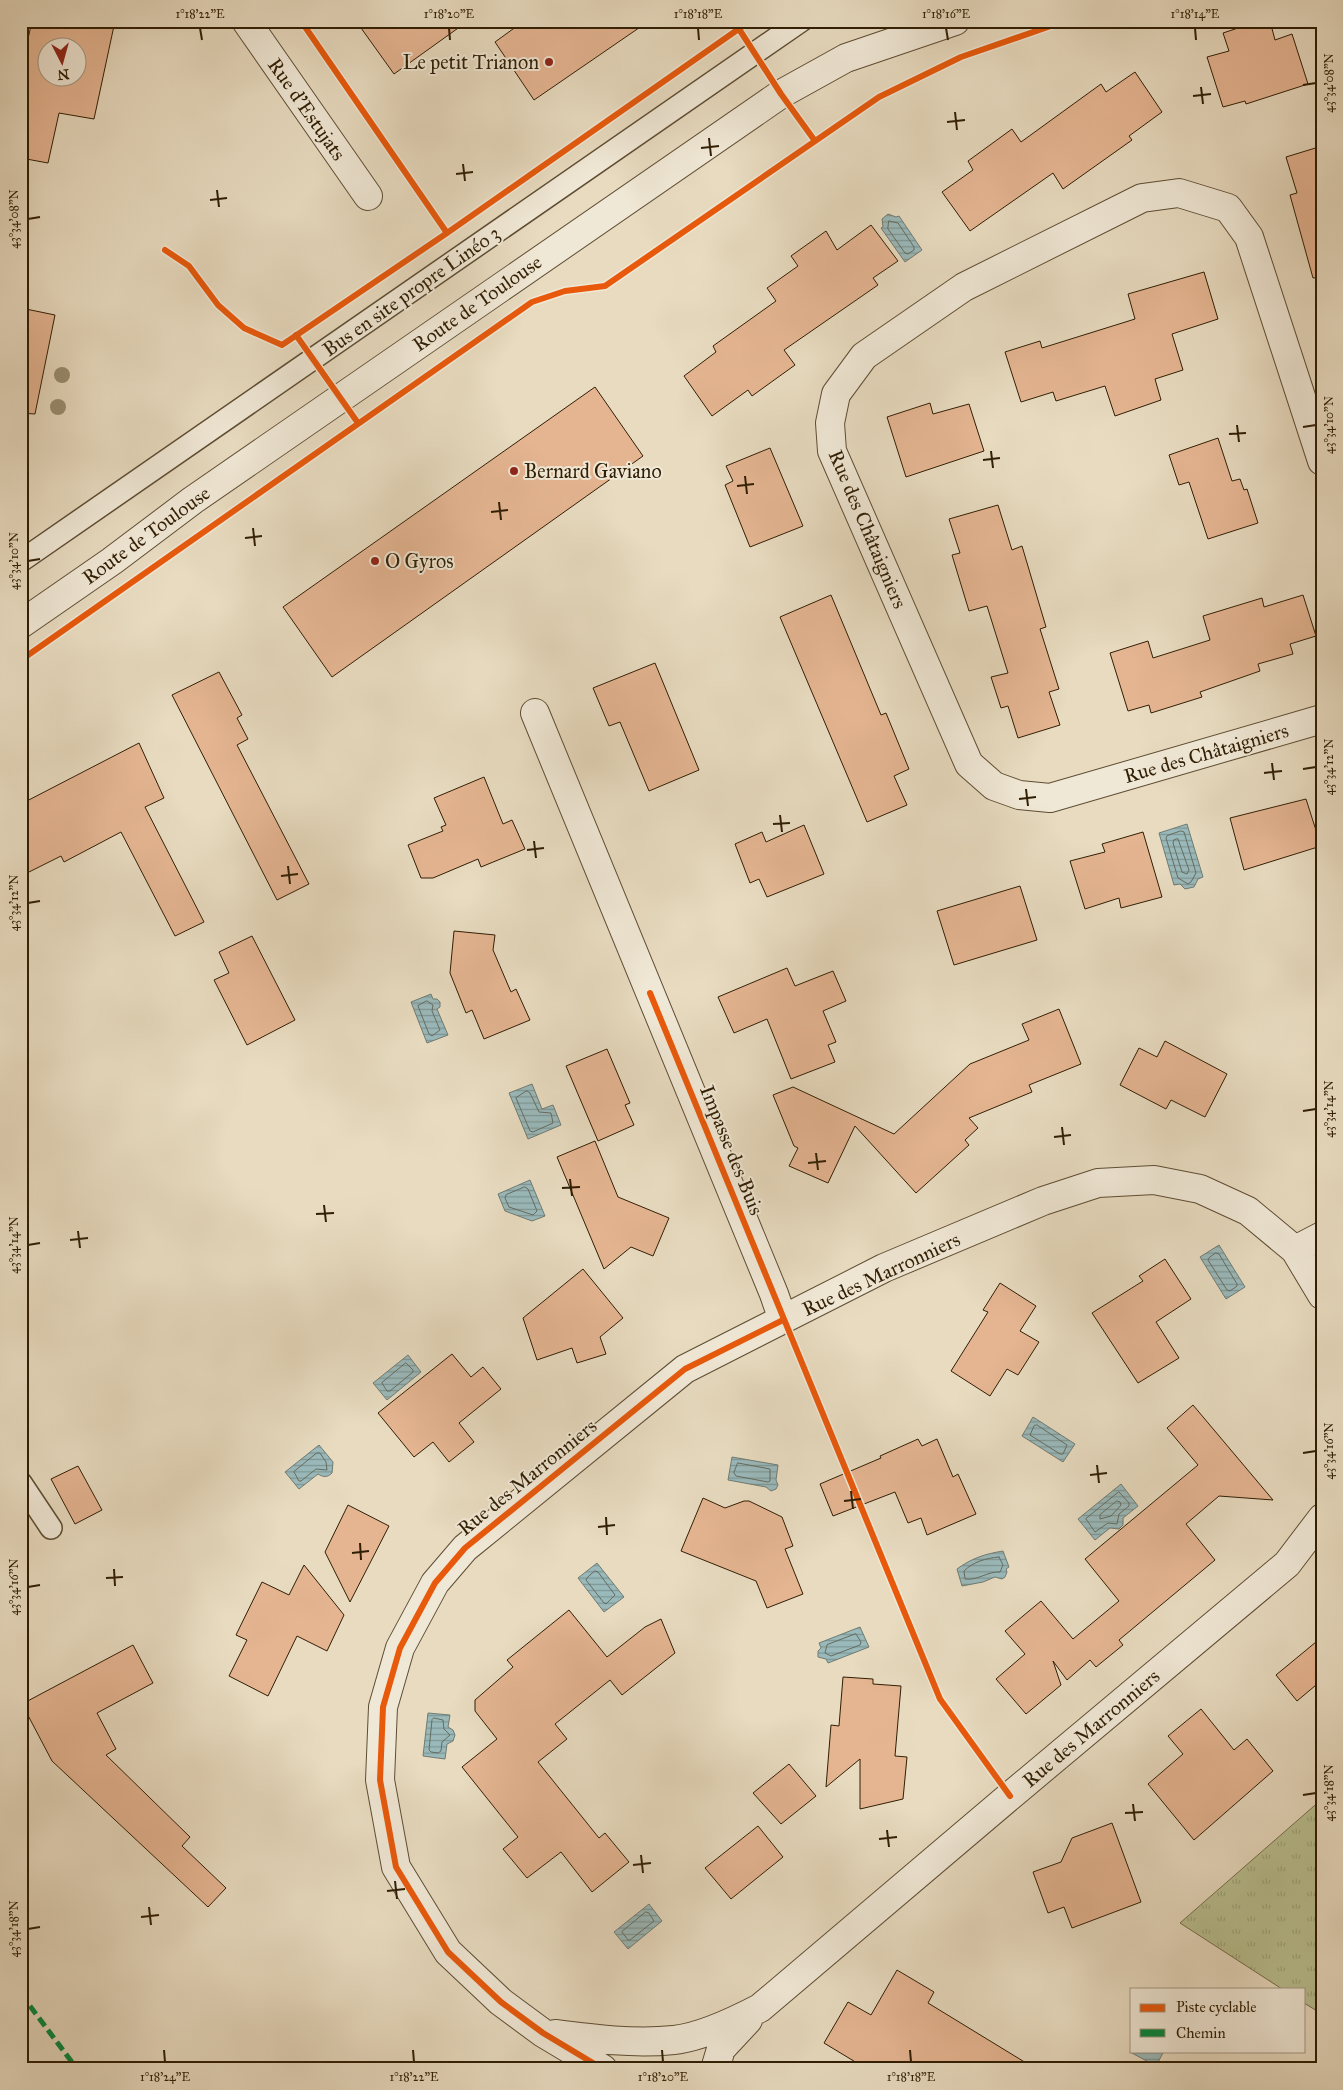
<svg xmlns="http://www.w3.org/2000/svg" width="1343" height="2090" viewBox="0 0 1343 2090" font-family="'IM FELL Great Primer',serif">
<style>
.grass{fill:url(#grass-tufts);stroke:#746e4a}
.water{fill:url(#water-rules);stroke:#707b72}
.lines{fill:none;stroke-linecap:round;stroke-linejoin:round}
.shore{stroke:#656c60;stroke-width:1}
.building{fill:#e5b592;stroke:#301e04;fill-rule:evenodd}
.service-casing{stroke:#5e4d33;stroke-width:24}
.minor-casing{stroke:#5e4d33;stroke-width:30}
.tertiary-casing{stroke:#5e4d33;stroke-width:30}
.service{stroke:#f0e8d6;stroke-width:21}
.minor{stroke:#f0e8d6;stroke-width:28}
.tertiary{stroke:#f0e8d6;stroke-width:28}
.quiet{stroke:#00873e;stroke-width:5;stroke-dasharray:10 5;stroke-linecap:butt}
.cycleway-casing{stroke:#f0e8d6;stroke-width:9}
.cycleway{stroke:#e8590c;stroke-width:6}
.tree{fill:#998d70}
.ticks{fill:none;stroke:#301e04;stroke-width:2}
.poi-dot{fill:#8f2418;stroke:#f0e8d6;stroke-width:2}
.labels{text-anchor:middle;stroke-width:4;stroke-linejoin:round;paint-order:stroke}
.poi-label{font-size:20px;fill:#301e04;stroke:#f0e8d6;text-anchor:start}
.street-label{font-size:20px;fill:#301e04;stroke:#f0e8d6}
.neatline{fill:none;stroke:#301e04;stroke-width:2}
.ticks-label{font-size:12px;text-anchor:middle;fill:#301e04}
</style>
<defs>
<pattern id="grass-tufts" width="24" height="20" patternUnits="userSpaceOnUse" patternTransform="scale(1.25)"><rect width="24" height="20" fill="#b9bf90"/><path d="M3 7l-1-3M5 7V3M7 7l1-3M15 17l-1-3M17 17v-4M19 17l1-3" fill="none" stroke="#9fa47b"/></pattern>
<pattern id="water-rules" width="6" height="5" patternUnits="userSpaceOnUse" patternTransform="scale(1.25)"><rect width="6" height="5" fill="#9ab9bb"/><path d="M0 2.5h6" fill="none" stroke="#7e9696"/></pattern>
</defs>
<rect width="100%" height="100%" fill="#e8dbc0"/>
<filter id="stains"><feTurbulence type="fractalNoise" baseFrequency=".004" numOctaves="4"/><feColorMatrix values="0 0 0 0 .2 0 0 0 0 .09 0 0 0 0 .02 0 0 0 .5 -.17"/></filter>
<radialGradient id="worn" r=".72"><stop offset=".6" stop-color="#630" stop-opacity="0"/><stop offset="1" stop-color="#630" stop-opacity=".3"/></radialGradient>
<path class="grass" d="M1322,1799V2014L1304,2003V1989H1282L1180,1923Z"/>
<path class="water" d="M888,214L896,217L899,216L922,250L905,262L881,228L883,227L882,219Z
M1187,824L1203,877L1198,879L1194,887L1185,889L1180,884L1174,885L1159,833Z
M431,994L433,999H437L440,1002V1007L437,1009L448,1035L427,1043L411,1002Z
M532,1084L542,1109L553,1105L561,1125L528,1139L509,1093Z
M530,1180L545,1216L532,1221L505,1211L498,1194Z
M1219,1245L1245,1287L1226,1299L1200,1257Z
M408,1355L421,1372L387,1400L373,1383Z
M1033,1417L1075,1444L1063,1462L1022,1436Z
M319,1445L333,1462L332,1473C327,1478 323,1477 318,1474L299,1489L285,1472Z
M732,1457L778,1465L776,1480L778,1485L776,1489L771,1491L766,1487L728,1480Z
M1121,1484L1138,1506L1123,1518V1525L1119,1529L1110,1528L1095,1540L1078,1519Z
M1003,1551L1009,1567L1006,1569L1007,1572L1005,1577L1002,1579L995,1577L983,1582L962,1586L957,1569C972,1558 985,1554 1003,1551Z
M597,1563L624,1597L604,1612L578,1578Z
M860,1627L869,1647L828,1663L826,1659L818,1657V1651L821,1648L819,1643Z
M428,1713L450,1715L448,1727L453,1730L455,1735L453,1741L447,1744L445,1759L423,1756Z
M649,1904L662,1921L628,1949L614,1932Z
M1132,2048V2051H1164L1156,2066L1130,2052Z"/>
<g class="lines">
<path class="shore" d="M889,221L898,223L914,247V250L908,254L905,253L888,229Z
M1181,831L1184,832L1196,873L1191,882L1188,884L1178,878L1166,838L1167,836Z
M1178,839L1189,870L1187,874L1182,872L1173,843L1174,840Z
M427,1001L433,1005L432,1011L440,1030L432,1036L429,1034L418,1006Z
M527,1091L530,1093L539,1112L551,1113L553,1123L533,1132L530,1131L516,1098Z
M525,1187L528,1189L537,1211L533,1215L509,1207L505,1198L506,1195Z
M1216,1253L1219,1254L1237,1284V1286L1230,1291L1227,1290L1208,1260L1209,1258Z
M406,1363L413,1370V1372L390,1391H387L382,1383Z
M1037,1425L1067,1445L1063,1454H1060L1030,1435L1034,1426Z
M317,1453H320L326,1462L327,1470L316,1469L301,1481H299L294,1472Z
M738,1463L770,1469V1481L768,1482L736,1476L734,1473Z
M1119,1492L1129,1503V1506L1119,1514L1117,1524L1108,1523L1095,1532L1086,1519Z
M1117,1501L1120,1502L1121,1505L1111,1516L1100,1519V1515Z
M999,1557L1003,1565L1000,1572C988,1571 977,1581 965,1579L964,1571C973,1562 986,1558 999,1557Z
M595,1571L598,1572L615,1595L606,1604L604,1603L586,1580L587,1578Z
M856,1634L861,1642L860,1645L831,1656L825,1653L827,1645Z
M434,1718L443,1720L444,1729L450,1735L442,1742L441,1751L438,1753L431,1752L429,1750L432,1720Z
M646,1912L649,1913L654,1921L630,1940H628L622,1932Z"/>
</g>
<path class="building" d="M32,21H115L94,119L59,113L48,163L21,158V70ZM48,48H78V78H48Z
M356,21H468L394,74Z
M524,21H649L534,100L495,42Z
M1259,21H1270L1275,40L1292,34L1308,84L1246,104L1245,101L1223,107L1207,57L1229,51L1223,33Z
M1135,72L1162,112L1129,136L1132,140L1063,189L1053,173L970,231L942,192L973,170L968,161L1012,129L1021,142L1101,84L1106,92Z
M1322,146V277L1313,278L1290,195L1297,193L1286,157Z
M871,225L898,261L873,278L878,285L784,350L795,365L752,396L748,390L712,416L684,376L716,352L713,346L776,301L767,288L798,266L791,256L826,231L837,250Z
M1204,272L1218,319L1172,334L1183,370L1155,379L1161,400L1115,416L1105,386L1056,401L1053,392L1021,402L1005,352L1040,341L1042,348L1135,319L1128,294Z
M21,308L55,315L35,414L21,413Z
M595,387L643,456L332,677L283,607Z
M930,403L933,414L969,404L984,451L906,477L887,417Z
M1218,438L1232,481L1240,479L1244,490L1247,489L1258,523L1208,539L1189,482L1179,485L1169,455Z
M770,448L803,526L750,547L725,485L733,481L726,466Z
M998,505L1012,550L1022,546L1046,627L1040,629L1059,689L1049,692L1060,725L1018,738L1008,706L1001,708L991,677L1008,673L987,606L969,611L952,555L960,553L949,519Z
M831,595L881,715L886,713L909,769L894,776L907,805L867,822L780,617Z
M1303,595L1316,636L1290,644L1293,654L1258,664L1260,671L1200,692L1202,697L1151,713L1149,705L1128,711L1110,653L1148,641L1153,658L1210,640L1203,616L1262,598L1264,607Z
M655,663L699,770L649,791L620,722L609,726L593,688Z
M219,672L242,715L237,718L248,739L237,745L309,884L277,900L172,695Z
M139,743L164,798L145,807L204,922L175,936L121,832L64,862L61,856L21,876V804Z
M484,777L503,824L512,820L525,849L481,867L478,859L433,878H421L408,845L443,831L441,827L446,825L434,798Z
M1306,799L1321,846L1244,870L1230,818Z
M804,825L824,874L767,897L759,879L750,883L735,844L762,832L766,842Z
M1143,832L1162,897L1121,908L1119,898L1085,909L1070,861L1105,852L1102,844Z
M1020,886L1037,940L954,965L937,911Z
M454,931L495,935L493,950L511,992L516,989L530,1020L484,1039L472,1010L466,1013L450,973Z
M252,936L295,1020L247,1045L214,980L229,973L219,952Z
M787,968L795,986L833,971L846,1001L823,1011L836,1042L828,1045L835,1062L791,1079L767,1019L734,1033L718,997Z
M1059,1009L1081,1064L1029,1085L1032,1092L969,1118L978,1128L965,1140L969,1145L916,1193L855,1126L828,1183L789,1166L798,1148L794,1146L773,1095L793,1087L894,1134L970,1064L1029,1040L1022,1024Z
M1165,1041L1227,1074L1205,1117L1171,1100L1166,1109L1120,1085L1139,1048L1157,1057Z
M607,1049L630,1103L625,1105L634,1125L598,1141L566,1066Z
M595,1141L618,1197L669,1218L653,1256L631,1247L604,1269L557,1157Z
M1165,1259L1191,1299L1156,1322L1179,1358L1138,1383L1092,1313L1143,1281L1139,1276Z
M583,1269L623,1318L600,1337L606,1354L577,1363L572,1348L537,1360L523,1318Z
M1000,1283L1036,1306L1020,1331L1039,1342L1018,1375L1007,1369L990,1396L951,1371L988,1312L983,1310Z
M452,1354L471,1377L483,1367L501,1389L459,1423L474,1442L449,1462L433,1442L414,1457L378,1413Z
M1193,1405L1273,1500L1219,1496L1186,1524L1215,1560L1119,1640L1123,1645L1096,1667L1090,1660L1067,1680L1053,1661L1061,1685L1026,1714L996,1679L1025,1654L1005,1631L1041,1601L1073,1639L1119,1601L1085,1559L1198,1465L1167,1428Z
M918,1439L922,1446L937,1439L953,1477L958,1474L976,1514L927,1535L921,1518L908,1523L895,1492L833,1516L820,1484L881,1458L880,1456Z
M78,1466L102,1510L75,1524L51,1479Z
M703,1498L725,1508L744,1501H749L782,1517L793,1546L785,1549L803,1594L767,1608L756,1581L681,1551Z
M348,1505L389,1526L350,1602L325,1552Z
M304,1565L344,1615L327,1651L297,1636L268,1696L229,1676L247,1640L236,1635L262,1582L289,1595Z
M569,1610L607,1657L645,1627L661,1619L675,1653L622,1695L610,1680L555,1724L567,1739L538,1762L599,1838L605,1833L629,1862L592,1892L561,1852L527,1878L503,1849L518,1837L462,1767L497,1739L475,1711V1700L513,1667L507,1660Z
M1322,1637V1680L1297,1701L1276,1675Z
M133,1645L153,1683L97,1713L116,1749L106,1755L190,1837L182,1846L226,1888L208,1907L52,1761L22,1704Z
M843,1677L873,1679V1684L901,1686L895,1756L907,1757L903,1799L860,1809V1759L826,1787L831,1725L839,1726Z
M1201,1709L1234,1750L1247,1739L1273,1771L1194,1840L1148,1784L1183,1754L1168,1736Z
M789,1764L816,1796L781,1824L753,1793Z
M1112,1823L1141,1902L1072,1928L1064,1907L1048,1913L1033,1872L1061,1862L1072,1838Z
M758,1826L783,1857L731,1899L705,1868Z
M897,1970L934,1992L928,2003L1036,2069H867L824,2043L848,2002L871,2015Z"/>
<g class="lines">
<g class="service-casing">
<path id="service" d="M21,561L801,21
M21,1483L51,1528"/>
</g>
<g class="minor-casing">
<path id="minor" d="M246,21L368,196
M1322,461L1249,237L1228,208L1179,193L1142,198L964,287L864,356L836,394L830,423L832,451L969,764L994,786L1019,795L1050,798L1322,719
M535,713L774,1294L783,1320
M1295,1250L1322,1295
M555,2034C594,2039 634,2044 674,2040C702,2037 735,2021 760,2008L1010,1796L1287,1564L1322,1518
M603,2069L543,2033L501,2002L448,1952L396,1867L380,1780L383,1707L400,1648L435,1583L465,1548L685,1369L884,1268L1043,1201L1098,1183L1154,1180L1200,1189L1248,1211L1295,1250L1322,1236
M715,2069L721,2049L748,2020"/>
</g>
<g class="tertiary-casing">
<path id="tertiary" d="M21,624L112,561L193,500L781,94L846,58L955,21"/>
</g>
<use href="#service" class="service"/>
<use href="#minor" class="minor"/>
<use href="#tertiary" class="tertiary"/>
<path class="quiet" d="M21,1994L77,2069"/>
<g class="cycleway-casing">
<path id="cycleway" d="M301,21L447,233
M739,29L781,94L815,141
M165,250L189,266L218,305L244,328L282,345L447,233L750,21
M296,335L358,423
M21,660L532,302L565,291L605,286L879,97L961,57L1065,21
M650,993L940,1699L1010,1796
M603,2069L543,2033L501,2002L448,1952L396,1867L380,1780L383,1707L400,1648L435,1583L465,1548L685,1369L783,1320"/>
</g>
<use href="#cycleway" class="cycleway"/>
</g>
<g class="tree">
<circle cx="62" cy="375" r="8"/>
<circle cx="58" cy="407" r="8"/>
</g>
<path class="ticks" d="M200,28L202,40M449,28L450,40M698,28L699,40M946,28L948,40M1195,28L1196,40M1303,85L1316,83M1201,87L1203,104M1193,96L1211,94M955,112L957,130M947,122L965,120M709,138L711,156M701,148L719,146M463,164L465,181M456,174L473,172M217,190L219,207M210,200L227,198M28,219L40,217M1237,425L1239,442M1303,427L1316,425M1229,434L1246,433M991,451L993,468M983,460L1000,458M745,476L747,494M737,486L754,484M499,502L501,520M491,512L508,510M253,528L255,546M245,538L262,536M28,561L40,559M1272,763L1274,780M1303,769L1316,767M1264,773L1282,771M1026,789L1028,806M1019,799L1036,797M780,815L782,832M773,824L790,823M534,841L536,858M527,850L544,848M288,866L290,884M281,876L298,874M28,903L40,901M1303,1111L1316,1109M1062,1127L1064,1145M1054,1137L1071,1135M816,1153L818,1170M808,1163L826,1161M570,1179L572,1196M562,1188L580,1187M324,1205L326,1222M316,1214L334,1213M78,1231L80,1248M70,1240L88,1238M28,1245L40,1243M1303,1453L1316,1451M1097,1465L1099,1483M1090,1475L1107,1473M851,1491L853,1509M844,1501L861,1499M606,1517L607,1535M598,1527L615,1525M360,1543L361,1560M352,1553L369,1551M114,1569L115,1586M106,1578L123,1577M28,1587L40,1585M1303,1795L1316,1793M1133,1804L1135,1821M1125,1813L1143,1812M887,1830L889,1847M879,1839L897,1837M641,1855L643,1873M633,1865L651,1863M395,1881L397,1899M387,1891L405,1889M149,1907L151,1925M141,1917L159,1915M28,1929L40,1927M164,2050L165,2062M413,2050L414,2062M662,2050L663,2062M910,2050L911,2062"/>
<g class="poi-dot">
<circle cx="549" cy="62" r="5"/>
<circle cx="514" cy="471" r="5"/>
<circle cx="375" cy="561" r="5"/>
</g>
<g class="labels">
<g class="poi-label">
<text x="539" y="69" text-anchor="end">Le petit Trianon</text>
<text x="524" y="478">Bernard Gaviano</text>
<text x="385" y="568">O Gyros</text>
</g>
<g class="street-label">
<text transform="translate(307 109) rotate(55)" y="7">Rue d'Estujats</text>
<text transform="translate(411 291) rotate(-35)" y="7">Bus en site propre Linéo 3</text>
<text transform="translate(477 303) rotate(-35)" y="7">Route de Toulouse</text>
<text transform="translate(868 529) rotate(67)" y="7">Rue des Châtaigniers</text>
<text transform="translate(146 535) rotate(-36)" y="7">Route de Toulouse</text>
<text transform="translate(1206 753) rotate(-16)" y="7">Rue des Châtaigniers</text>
<text transform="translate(732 1150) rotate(68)" y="7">Impasse des Buis</text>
<text transform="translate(881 1274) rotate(-25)" y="7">Rue des Marronniers</text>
<text transform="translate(527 1477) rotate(-39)" y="7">Rue des Marronniers</text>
<text transform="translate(1091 1728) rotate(-40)" y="7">Rue des Marronniers</text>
</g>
</g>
<rect width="1343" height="2090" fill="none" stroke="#e8dbc0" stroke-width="55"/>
<rect x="1130" y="1988" width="175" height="65" fill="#f0e8d6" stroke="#a39782"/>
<rect x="1140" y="2004" width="25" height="8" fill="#e8590c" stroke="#a39782"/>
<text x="1176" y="2012" font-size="15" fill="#301e04">Piste cyclable</text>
<rect x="1140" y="2029" width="25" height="8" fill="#00873e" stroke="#a39782"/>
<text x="1176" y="2038" font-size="15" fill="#301e04">Chemin</text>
<g transform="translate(62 62) rotate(174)"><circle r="24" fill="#f0e8d6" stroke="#a39782"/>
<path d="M0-4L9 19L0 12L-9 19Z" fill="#8f2418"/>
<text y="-8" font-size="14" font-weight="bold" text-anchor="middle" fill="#301e04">N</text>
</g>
<rect x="28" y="28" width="1288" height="2034" class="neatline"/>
<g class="ticks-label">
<text x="200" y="18">1°18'22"E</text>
<text x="449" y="18">1°18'20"E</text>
<text x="698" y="18">1°18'18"E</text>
<text x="946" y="18">1°18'16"E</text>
<text x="1195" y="18">1°18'14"E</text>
<text transform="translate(1329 83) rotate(-90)" y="4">43°34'08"N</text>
<text transform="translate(14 219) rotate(-90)" y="4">43°34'08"N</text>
<text transform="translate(1329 425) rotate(-90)" y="4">43°34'10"N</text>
<text transform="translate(14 561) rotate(-90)" y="4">43°34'10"N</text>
<text transform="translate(1329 767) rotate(-90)" y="4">43°34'12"N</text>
<text transform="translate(14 903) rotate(-90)" y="4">43°34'12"N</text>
<text transform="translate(1329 1109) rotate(-90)" y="4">43°34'14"N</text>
<text transform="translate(14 1245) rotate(-90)" y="4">43°34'14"N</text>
<text transform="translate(1329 1451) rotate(-90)" y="4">43°34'16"N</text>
<text transform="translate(14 1587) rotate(-90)" y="4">43°34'16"N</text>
<text transform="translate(1329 1793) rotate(-90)" y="4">43°34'18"N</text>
<text transform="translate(14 1929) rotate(-90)" y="4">43°34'18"N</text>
<text x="165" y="2081">1°18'24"E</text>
<text x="414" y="2081">1°18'22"E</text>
<text x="663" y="2081">1°18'20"E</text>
<text x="911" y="2081">1°18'18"E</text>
</g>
<rect width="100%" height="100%" filter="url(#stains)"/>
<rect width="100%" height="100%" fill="url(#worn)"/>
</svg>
